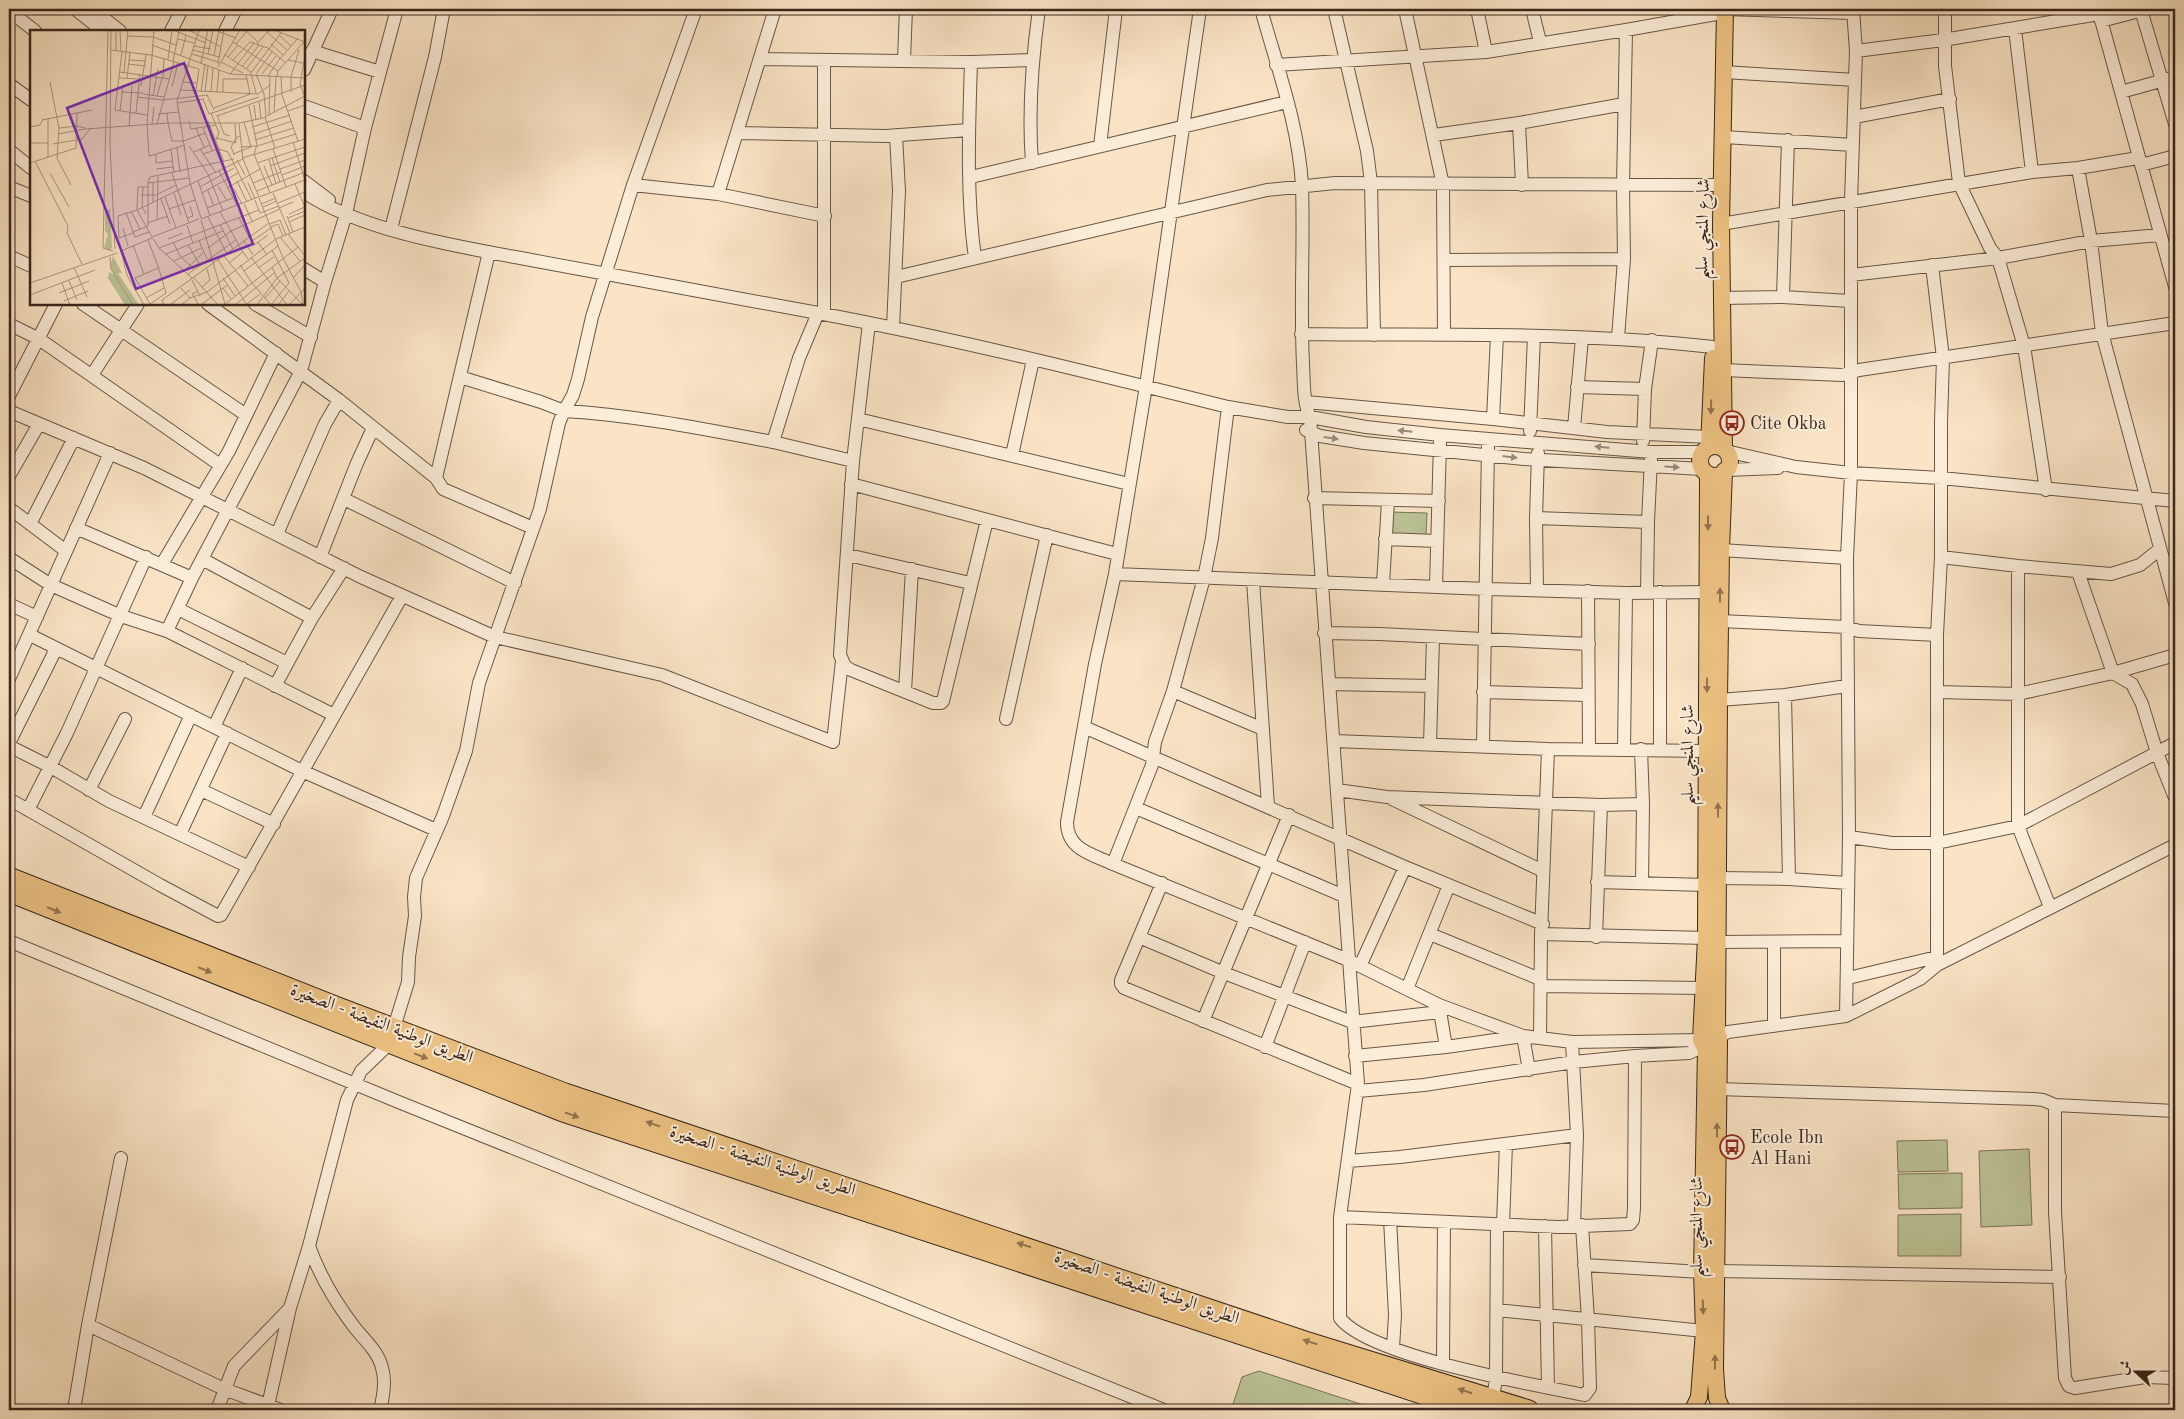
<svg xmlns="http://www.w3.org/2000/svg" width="2184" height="1419" viewBox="0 0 2184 1419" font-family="'Old Standard TT',Amiri,serif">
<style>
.green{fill:#bcc496;stroke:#7a7559}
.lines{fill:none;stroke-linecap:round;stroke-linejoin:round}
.minor-casing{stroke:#695646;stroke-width:14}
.major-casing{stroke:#39261c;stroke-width:18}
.highway-casing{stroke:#39261c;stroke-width:21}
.minor{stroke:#fcedd9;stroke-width:12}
.major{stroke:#edc282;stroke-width:16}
.highway{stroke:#edc282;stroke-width:19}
.oneway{fill:#93744f}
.oneway2{fill:#9a8a7a}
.labels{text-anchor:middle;stroke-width:4;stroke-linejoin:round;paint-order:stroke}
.street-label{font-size:18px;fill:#39261c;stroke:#fcedd9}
.poi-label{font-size:18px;fill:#39261c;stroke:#fcedd9;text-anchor:start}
.inset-road{fill:none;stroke:#ad9881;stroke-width:1}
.view{fill:#7b2cbf;fill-opacity:0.15;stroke:#7b2cbf;stroke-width:2.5}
.inset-edge{fill:none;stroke:#39261c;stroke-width:2.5}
</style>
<rect width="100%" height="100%" fill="#fae4c5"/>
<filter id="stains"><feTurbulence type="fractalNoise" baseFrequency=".004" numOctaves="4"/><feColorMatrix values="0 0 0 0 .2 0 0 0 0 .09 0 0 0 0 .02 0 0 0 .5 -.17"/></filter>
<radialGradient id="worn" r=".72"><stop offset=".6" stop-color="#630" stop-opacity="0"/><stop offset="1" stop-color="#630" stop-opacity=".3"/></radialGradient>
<path class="green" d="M1391,512L1427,513L1426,537L1390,535Z
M1947,1140L1948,1171L1898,1172L1897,1141Z
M2029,1149L2032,1225L1981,1227L1979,1151Z
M1962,1173V1208L1899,1209L1898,1174Z
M1961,1214V1256H1898V1215Z
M1259,1371L1379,1410H1231L1242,1377Z"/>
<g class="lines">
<g class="minor-casing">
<path id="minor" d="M75,9L103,31
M92,9L120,31
M696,9L633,185L592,317L578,379L573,395L564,411C634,415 704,429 773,442L799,358L818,313
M1261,9C1277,67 1299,126 1302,186C1304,245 1300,305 1303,364C1304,381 1303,402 1310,417L1358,1084L1340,1217V1318C1368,1356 1535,1385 1585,1395L1590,1388L1588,1320L1582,1225
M1334,9L1367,151L1371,183L1374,335
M1405,9L1443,185L1444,335
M1477,9L1486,52
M1532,9L1540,42
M1725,9L1853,13
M1945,9V66L1959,183L1990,248L1998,258L2024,346L2046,490
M2098,9L2175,287
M2141,10L2175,124
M12,13L35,31
M2101,21L2147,9
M2015,29L2032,172
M171,31L182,9
M225,31L236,9
M312,51L380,72
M1856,51L1943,40L2099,14
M761,59L971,62L1032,60
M904,60L906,9
M971,62C969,127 966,193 975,258
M1276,65L1486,52L1626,30L1716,14
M304,70L332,9
M1724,72L1855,80
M9,84L31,100
M2121,92L2175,77
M304,106L365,128
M1854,117L1950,99
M1519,123L1522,185
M738,133L886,136L969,130
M1434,135L1519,123L1624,104
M1724,137L1853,145
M1100,146L1116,9
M9,150L31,168
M1032,163C1028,111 1032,60 1039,9
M2141,165L2175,156
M2078,168L2091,241L2102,333L2175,603
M971,177L1287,102
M304,181L329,200
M633,185L718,194L775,9
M9,187L31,196
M304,192C363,232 461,247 531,260C627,278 722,295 818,313C956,339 1092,373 1228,407L1288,417H1310L1366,427L1440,435L1651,452H1703
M718,194L825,216
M1721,224L2032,172L2078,168L2138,158
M391,229L435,57L444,9
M9,256L31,266
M1445,260L1624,259
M1932,265L1943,358L1941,422V557L1937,635V965
M304,269L325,282
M1851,275L1998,258L2091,241L2160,235
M896,277L1267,190L1335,183L1714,185
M1783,297L1788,140
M1721,298L1783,297L1850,301
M83,304L246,415
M208,304L339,400L436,478L443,489L533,528
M255,304L311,337
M824,314V60
M869,323L853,461L840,655L845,666L851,670L933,703H941L943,701L987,520
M9,324L39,339L220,465
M893,328L899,191L896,135
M1301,334C1439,336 1577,331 1713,347
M1618,338L1624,259L1623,186L1626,30
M1723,370L1842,375L1859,370L2175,323
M92,375L138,304
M1577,387L1645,389
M9,396L56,304
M1306,402L1493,419L1607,432L1709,437
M1228,407L1212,538L1204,578L1173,691L1155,742L1152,765L1113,864L1348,960L1439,1005L1466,1015L1523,1036L1572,1042L1577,1135L1574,1226
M9,411L144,468L361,577L495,637L662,675L833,742L842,661
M858,419L1129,484
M1493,419L1497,335
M1574,428L1582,338
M1306,430L1320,436L1364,443L1524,459L1702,469
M1530,431L1534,336
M1643,441L1645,389L1652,340
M773,442L853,461
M1726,451L1796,467L1851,473L1941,478L2175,501
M1012,455L1033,360
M1726,470L1778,468
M9,476L39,424
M436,478L489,252
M851,484L1117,554
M1314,498L1439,501
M344,499L515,583
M9,508L66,551
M1536,518L1648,522L1647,593
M1648,522L1651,459
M30,524L74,438
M76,528L192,578
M277,534L325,424L339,400
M1385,539L1437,541
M1721,550L1847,558
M848,555L970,583
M320,557L357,463L373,428
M1941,557L2018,566L2111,574L2140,565L2160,549
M9,558L51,585L121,616L167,631L334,715
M202,559L312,618
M162,564L229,451L276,353
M2018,566V826L2050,907
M2078,572L2113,673L2132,684L2142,704L2157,753L2175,798
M1115,574L1487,589L1626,593L1708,592
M1253,580L1268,806
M1383,584L1388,501
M1436,587L1440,442
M1537,590L1536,518L1538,453
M1588,591L1589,748
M1660,592V750
M9,604L37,617
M178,609L287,663
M1720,621L1846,627L1859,631L1937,635
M167,631L192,578L301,371L325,282L346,214L365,128L397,9
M1324,633L1379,634L1589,644
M30,635L302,771L436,830
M9,679L110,453
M1329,684L1431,686
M275,686L312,618L344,568
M905,691L912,569
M1173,691L1263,729
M1483,692L1587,695
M1937,692L2018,694L2113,673L2175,655
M1785,695L1789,879
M1719,700L1785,695L1847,686
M1006,719L1047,535
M214,727L242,668
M1084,727L1405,867L1543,924
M1334,741L1548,749L1706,751
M9,743L56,649
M1430,745L1433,637
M9,746L51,767L109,801L249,867
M1483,746L1488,446
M1641,749L1643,804L1642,883
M1624,750L1626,593
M89,790L125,719
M201,790L274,824
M1337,790L1387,797L1601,805L1643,804
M9,799L160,885L218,916L221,915L402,596
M1392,799L1543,871
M1136,808L1344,896
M28,810L67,733L146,557
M144,817L191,715
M180,834L227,733
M1849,837L1892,843H1937L2018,826L2175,743
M1113,864C1092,854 1067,850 1067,822L1095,664L1115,574L1146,386L1200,9
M1718,878L1789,879L1848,883
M1597,882L1706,885
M1162,883L1121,980V984L1124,988L1358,1084
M1430,934L1540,979
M1541,934L1706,938
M1139,937L1224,973L1352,1022L1440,1012
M1596,937L1601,805
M9,941L401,1103L1164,1410
M1718,942L1846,941
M1360,966L1405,867
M1848,978L1937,957
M1542,986L1704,988
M1407,989L1449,885
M1846,1016L1849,837L1847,558L1851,473V201L1856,51L1853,9
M1203,1021L1289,815
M1774,1026V943
M1719,1037L1728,1032L1846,1016L1920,979L1937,965L2175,845
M1540,1038L1541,934L1548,749
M1572,1042L1701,1040
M1265,1047L1305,942
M1446,1047L1523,1036L1529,1070
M1355,1056L1446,1047L1439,1005
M1717,1089L2034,1099L2043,1100L2055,1105L2175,1111
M1358,1091L1424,1085L1574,1062L1635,1056L1689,1053L1704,1046
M2055,1105V1212L2065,1378L2069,1386L2075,1388L2145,1377L2175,1378
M1348,1161L1400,1157L1577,1135
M1340,1217L1558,1227L1630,1224L1633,1220L1634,1208L1635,1056
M1390,1219L1395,1315L1393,1348
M1503,1224L1506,1144
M1545,1226L1548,1388
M309,1246C319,1274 334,1300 352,1324C362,1338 378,1350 382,1368C386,1380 383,1398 380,1410
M1584,1265L1702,1272
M1716,1271L2060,1277
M1497,1310L1704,1331
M88,1325L224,1389L281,1410
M1443,1363L1444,1222
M74,1410L88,1325L121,1158
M217,1410L234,1366L290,1308
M267,1410L290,1308L309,1246L347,1100L361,1071L389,1044L408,982L409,957L415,916L414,897L416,878L443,816L466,751L479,683L540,509L559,423L564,411L541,402L460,377
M1491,1410L1496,1379L1497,1224"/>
</g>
<g class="major-casing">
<path id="major" d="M1700 461a15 15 0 1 1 30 0a15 15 0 1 1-30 0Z
M1709,447L1713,358
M1724,449L1721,224L1725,9
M1717,1034L1719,700L1721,550L1724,471
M1702,1036L1707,1032H1714L1719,1037C1720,1044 1717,1048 1710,1049L1704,1046L1701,1040L1706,938L1708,474
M1719,1044L1715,1369L1717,1398L1722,1410
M1693,1410L1699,1397L1704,1331L1702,1272L1706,1048"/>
</g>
<g class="highway-casing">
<path id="highway" d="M9,877L338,1007L565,1093L1305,1341L1529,1410
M9,892L563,1112L1470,1410"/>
</g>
<use href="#minor" class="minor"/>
<use href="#major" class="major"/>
<use href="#highway" class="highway"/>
</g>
<defs><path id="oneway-solid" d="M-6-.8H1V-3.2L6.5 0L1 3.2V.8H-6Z" transform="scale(1.25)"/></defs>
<g class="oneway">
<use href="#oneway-solid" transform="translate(1711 407) rotate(92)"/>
<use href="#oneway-solid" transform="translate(1708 523) rotate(90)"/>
<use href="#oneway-solid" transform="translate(1720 595) rotate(-89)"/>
<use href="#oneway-solid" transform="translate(1707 685) rotate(90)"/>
<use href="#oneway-solid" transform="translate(1718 810) rotate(-90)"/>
<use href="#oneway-solid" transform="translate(54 910) rotate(22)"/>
<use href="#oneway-solid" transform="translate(205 970) rotate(22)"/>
<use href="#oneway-solid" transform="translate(421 1056) rotate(21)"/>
<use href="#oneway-solid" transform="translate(572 1115) rotate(19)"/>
<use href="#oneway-solid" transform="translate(653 1124) rotate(-161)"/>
<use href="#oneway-solid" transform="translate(1717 1130) rotate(-90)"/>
<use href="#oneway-solid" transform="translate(1024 1245) rotate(-162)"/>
<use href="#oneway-solid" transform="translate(1703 1307) rotate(88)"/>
<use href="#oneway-solid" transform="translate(1310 1342) rotate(-162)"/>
<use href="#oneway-solid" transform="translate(1715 1362) rotate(-90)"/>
<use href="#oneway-solid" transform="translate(1465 1391) rotate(-162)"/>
</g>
<g class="oneway2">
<use href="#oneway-solid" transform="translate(1405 431) rotate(-174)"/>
<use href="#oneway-solid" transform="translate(1331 438) rotate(8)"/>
<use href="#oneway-solid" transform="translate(1602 447) rotate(-175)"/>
<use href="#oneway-solid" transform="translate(1510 457) rotate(7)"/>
<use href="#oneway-solid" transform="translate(1672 467) rotate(3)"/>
</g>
<defs>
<g id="bus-ring" transform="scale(1.25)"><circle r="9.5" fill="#fcedd9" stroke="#8f2418" stroke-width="1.5"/><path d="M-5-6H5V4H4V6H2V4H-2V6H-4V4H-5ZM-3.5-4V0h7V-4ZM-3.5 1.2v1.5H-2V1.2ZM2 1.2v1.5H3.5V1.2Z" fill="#8f2418"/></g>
</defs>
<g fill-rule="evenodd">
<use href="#bus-ring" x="1732" y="423"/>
<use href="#bus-ring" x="1732" y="1147"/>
</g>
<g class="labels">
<g class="street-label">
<text transform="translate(1702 229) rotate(-89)" y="6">شارع المنجي سليم</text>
<text transform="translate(1687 755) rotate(-90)" y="6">شارع المنجي سليم</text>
<text transform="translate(382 1023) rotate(21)" y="6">الطريق الوطنية النفيضة - الصخيرة</text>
<text transform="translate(763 1160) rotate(18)" y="6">الطريق الوطنية النفيضة - الصخيرة</text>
<text transform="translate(1696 1227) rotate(-90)" y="6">شارع المنجي سليم</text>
<text transform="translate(1147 1287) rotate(19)" y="6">الطريق الوطنية النفيضة - الصخيرة</text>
</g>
<g class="poi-label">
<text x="1750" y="429">Cite Okba</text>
<text x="1750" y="1143">Ecole Ibn<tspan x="1750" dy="21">Al Hani</tspan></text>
</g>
</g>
<g transform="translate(30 30)">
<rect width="275" height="275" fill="#fae4c5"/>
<path d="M80,179L82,218L79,221L74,218L78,204L75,201V181ZM83,226L92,243H88L109,275H95L78,248L79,242L85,245L80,237Z" fill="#bcc496"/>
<path class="inset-road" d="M78,0L73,218L83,221M81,0L80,115L85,219M90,0L91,21M124,0L117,94L119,126L126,124M143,0L176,13M159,0L191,17M169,0L147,71L160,153L171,188M215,0L228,12M244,0L275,12M187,1L206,8M237,2L257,20M249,5L261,16M97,6L123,7L146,15M148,9L164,13M203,12L248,41M206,14L217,1M227,14L239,0M241,14L253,25M122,15L200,44L275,48M164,16L181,19M81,20L121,25L169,39L166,61M86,20V0M163,20L189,27M92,22L85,80L117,85M162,24L188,32M178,24L183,0M151,25L156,5M184,25L189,0M195,25L221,42M198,27L208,15M138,29L142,0M250,29L267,9M99,30L116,31M203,30L220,12L238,18L256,33M258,30L273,33M143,31L149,2M191,32L213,43M171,33L178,0M98,34L116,36M188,34L194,0M188,37L210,0M212,37L229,15M216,39L234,16M90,42L139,49M94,42L98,0M200,44L224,13M220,44L251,3M221,44L226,63M226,44L234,64L236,86M226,44L242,22M232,44L246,26M238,46L250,28M247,47L248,41L274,12M251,47L252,65L268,111M89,48L109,49M97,48L100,22M133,48L134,28M20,52L29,98M152,52L167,53M111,56L116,25M142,57L148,33M150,60L228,64L240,55M91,62L113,63M171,62L175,34M175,62L178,36M181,62L183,38M187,62L189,40M193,62V49H217M261,62V47L269,20M113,64L134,67M177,65L184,80M123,66L128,39M127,66L132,48M107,67L133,70L178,65M275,67L270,54L275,26M173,69L179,84L229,67M229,72L231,88M147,73L174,69M224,75L226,90M219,76L227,115L224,124L240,163M184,78L220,64L216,44M90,81L93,55M258,81L275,75M244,82L246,47M106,83L110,44M181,83L189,103L186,110M128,84L149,82M187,85L194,104L200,106M239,85L240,46M187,86L275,55M235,87L245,118M12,90L62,80M159,91L161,99L186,95M178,91L194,132M122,94L124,77M127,94L144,32M209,94L213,129L229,167M99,96L102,56M0,97L10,95L13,89M222,97L260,85M166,98L174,117M173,98L182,120M28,104L55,99L138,93L137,83M224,104L262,91M187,108L206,113L205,94M225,110L264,98M154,111H142L138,93H210L233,88L275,66M154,111L175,103M263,112L275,150M0,113H18M23,114L52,109L60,99M159,116L178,144L193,181M211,117L227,116L266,104M147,118L150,142M141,119L144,143M170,119L186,143M189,119L198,122L222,170M243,119L256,157M164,122L180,115M173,124L188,119M203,124L221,117L214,92M204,125L201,117L206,108L210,106M18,127V88M212,128L275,109M242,128L250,152M207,130L215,145M239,130L246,154M5,131L38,196L37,203L52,234M142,131L126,133V124L155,115M0,133L46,118L47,83M227,133L275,117M234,136L242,155M240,136L275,123M126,139L143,137M250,139L275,130M189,141L207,175M20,143L39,177M142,143L159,193M252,145L275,136M168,151L180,186M207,151L217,172M118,153L120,147L204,129M218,153L225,169M223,153L251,142M41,155L27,128L29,98L47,96L55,98M188,156L197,171M113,157L112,177L116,184M170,157L204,138M197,158L230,139M204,159L212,174M178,161L184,176M227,161L275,142M144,163L151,185M172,163L208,143M243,163L260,203M128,164L146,155M111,165H127M135,167L146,198M229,167L275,150M229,168L253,228L271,262L273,275M131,169L140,194M225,170L230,183L249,176M123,172V153M248,173L275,162M214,174L222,191M231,174L246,168M233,177L247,171M177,178L203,168M249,178L263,172M107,179L108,157H118M139,179L165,170M107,180L122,207M101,181L110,199M96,182L105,207L119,202M190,182L209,215M259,184L275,177L265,154M257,186L263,202M178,187L197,224M157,188L163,186L160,176M209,188L219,207M258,188L275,181M171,189L228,167M127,190L128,146M171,190L195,274M259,192L275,185M117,193L138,186M240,194L250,190L256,205M157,195L163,213M190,195L203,219M241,197L248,194L253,206M93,198L98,216M103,202L118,196V153L159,148M103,203L89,208L88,186L107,180L213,129M258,204L275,226M122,207L169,189M250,207L270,231M123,208L129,218L163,249M138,209L153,203M118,210L128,236L136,263L120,274L105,248L128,238M169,211L177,229M214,211L223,225M222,211L241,198M143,212L150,226L164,239M228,212L237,225M103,215L114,244M158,215L170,235M208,215L218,229M224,215L238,205M129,218L229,180M178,218L201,201L250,179M91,221L122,208M91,221L97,245L114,275M136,224L193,201M194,226L218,256M80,227L81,239L103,275M221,227L257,275M188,230L217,275M144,231L171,218M199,233L213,222M210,235L222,253M44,237L57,267M242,237L247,248L273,275M228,238L244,227M154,241L173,223M214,241L248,216M158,244L206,210M164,248L188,275M193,248L205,266M263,248L275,235M162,250L170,266M39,251L47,270M0,253L87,223M32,253L40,275M222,253L241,275M198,255L193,258L201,269M172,257L180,250L177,239M151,258L160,268L151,275M168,261L162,264L169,275M29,263L59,251M0,265L65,240M116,268L134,258M160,268L177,262L246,209L275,197M235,268L250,251M34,271L58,261M141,274L160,260M217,274L230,264M134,275L132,270L239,193M171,275L193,258M194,275L268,217M205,275L244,243M227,275L247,248L275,228M241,275L259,253L242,220M248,275L259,261M259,275L275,258"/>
<path class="view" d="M154,33L223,214L106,259L37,78Z"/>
<rect width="275" height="275" class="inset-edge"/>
</g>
<rect width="2184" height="1419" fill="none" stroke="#fae4c5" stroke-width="30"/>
<rect x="10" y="10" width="2164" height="1399" fill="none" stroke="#39261c" stroke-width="2.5"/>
<rect x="15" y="15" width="2154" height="1389" fill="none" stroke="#39261c"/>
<g transform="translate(2136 1372) rotate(291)" stroke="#fcedd9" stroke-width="4" paint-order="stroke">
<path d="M0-4L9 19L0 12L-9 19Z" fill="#39261c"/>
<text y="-8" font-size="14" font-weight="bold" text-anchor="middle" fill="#39261c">ش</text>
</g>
<rect width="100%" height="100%" filter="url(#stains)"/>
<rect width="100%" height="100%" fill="url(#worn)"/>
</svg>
